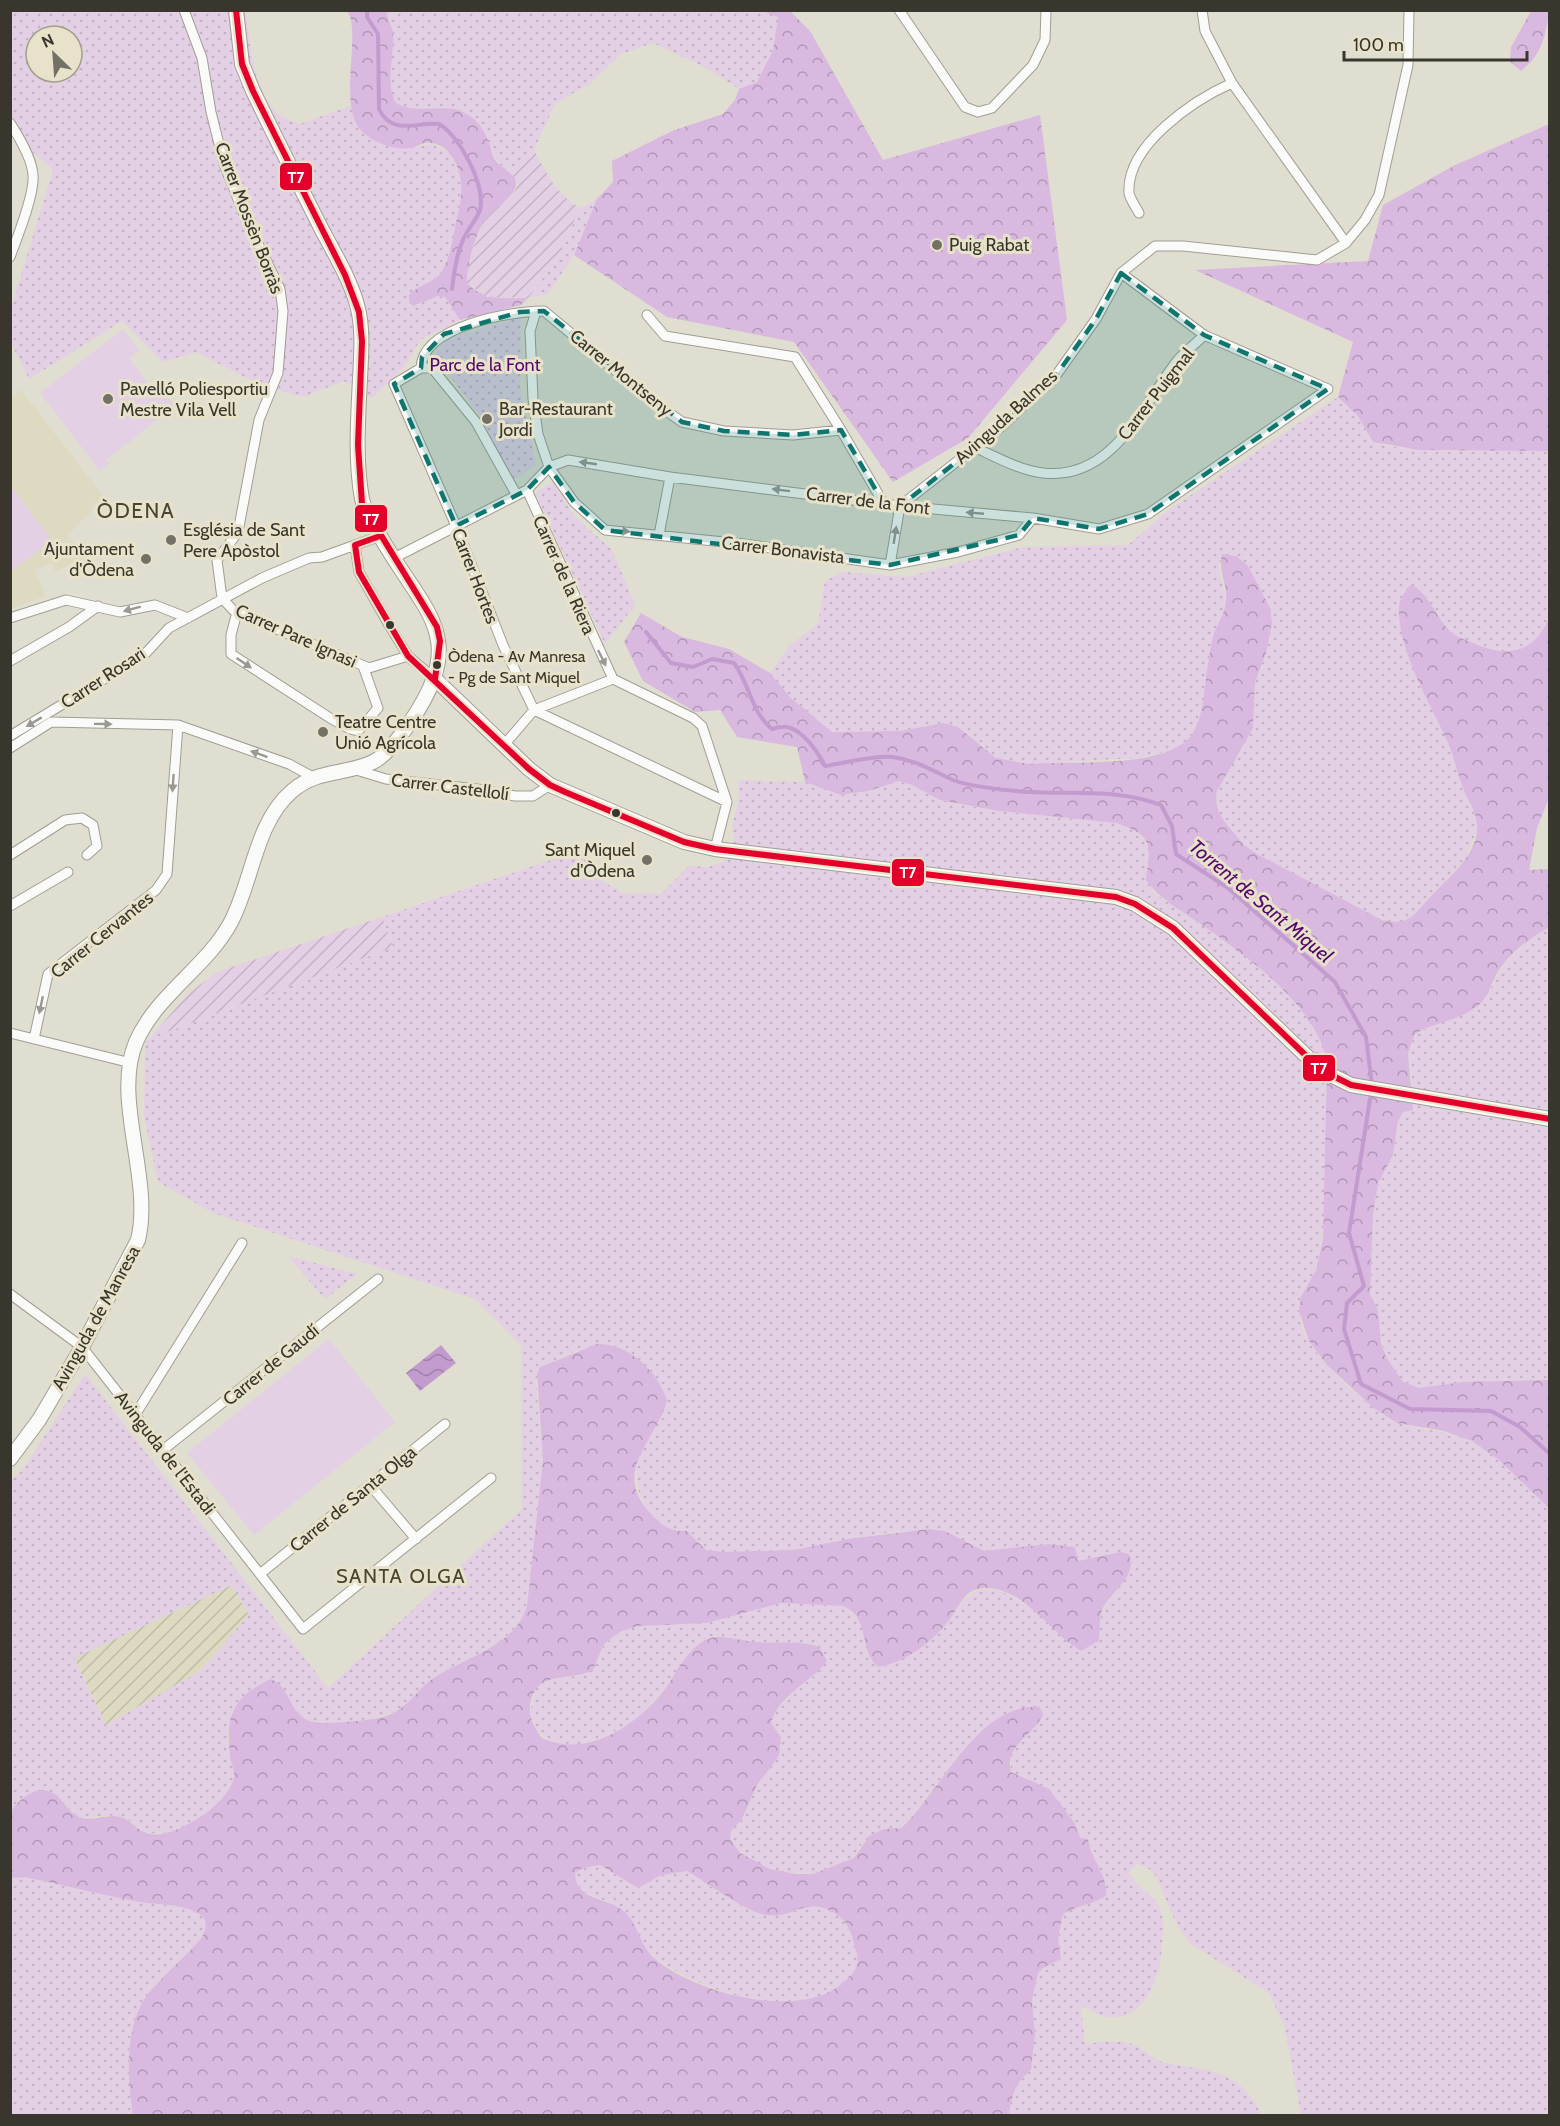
<svg xmlns="http://www.w3.org/2000/svg" width="1560" height="2126" viewBox="0 0 1560 2126" font-family="Cabin,sans-serif">
<style>
.built{fill:#dedac2}
.industrial{fill:url(#industrial-furrows)}
.grass{fill:url(#grass-dots);fill-rule:evenodd}
.forest{fill:url(#forest-crowns);fill-rule:evenodd}
.garden{fill:url(#garden-furrows)}
.pitch{fill:#e4d0e5}
.water{fill:url(#water-waves)}
.lines{fill:none;stroke-linecap:round;stroke-linejoin:round}
.stream{stroke:#c39ccf;stroke-width:4}
.street-casing{stroke:#a09e94;stroke-width:11}
.secondary-casing{stroke:#a09e94;stroke-width:16}
.street{stroke:#fafaf8;stroke-width:9}
.secondary{stroke:#fafaf8;stroke-width:14}
.bus-1-casing{stroke:#e7e2c9;stroke-width:10}
.bus-1{stroke:#e4002b;stroke-width:6}
.oneway{fill:#9a9892}
.marked{fill:#0f766e;fill-opacity:0.2;stroke:#0f766e;stroke-width:4.5;stroke-dasharray:12 8;stroke-linejoin:round}
.poi-dot{fill:#737166;stroke:#e7e2c9;stroke-width:2}
.bus-dot{fill:#39372d;stroke:#e7e2c9;stroke-width:2}
.labels{text-anchor:middle;stroke-width:6;stroke-linejoin:round;paint-order:stroke}
.bus-label{font-size:16px;fill:#39372d;stroke:#e7e2c9;text-anchor:start}
.street-label{font-size:18px;fill:#39372d;stroke:#e7e2c9}
.poi-label{font-size:18px;fill:#39372d;stroke:#e7e2c9;text-anchor:start}
.park-label{font-size:18px;fill:#54076d;stroke:#e7e2c9}
.water-label{font-size:20px;font-style:italic;fill:#53066c;stroke:#e7e2c9}
.neighbourhood-label{font-size:20px;letter-spacing:1.5px;fill:#494530;stroke:#e7e2c9}
.quarter-label{font-size:21px;letter-spacing:1.5px;fill:#494530;stroke:#e7e2c9}
.line-badge{stroke:#e7e2c9;stroke-width:2}
.badge-label{font-size:16px;text-anchor:middle;font-weight:bold;fill:#fff}
</style>
<defs>
<pattern id="industrial-furrows" width="10" height="10" patternUnits="userSpaceOnUse" patternTransform="scale(1.5)"><rect width="10" height="10" fill="#dedac2"/><path d="M-1 1l2-2M0 10L10 0M9 11l2-2" fill="none" stroke="#bfbca7"/></pattern>
<pattern id="grass-dots" width="8" height="8" patternUnits="userSpaceOnUse" patternTransform="scale(1.5)"><rect width="8" height="8" fill="#e4d0e5"/><path d="M2 2h.1M6 6h.1" fill="none" stroke="#c4b3c5" stroke-width="1.8" stroke-linecap="round"/></pattern>
<pattern id="forest-crowns" width="20" height="18" patternUnits="userSpaceOnUse" patternTransform="scale(1.5)"><rect width="20" height="18" fill="#d9b9df"/><path d="M2 6a3 3 0 1 1 6 0M12 15a3 3 0 1 1 6 0" fill="none" stroke="#b197b5"/></pattern>
<pattern id="garden-furrows" width="10" height="10" patternUnits="userSpaceOnUse" patternTransform="scale(1.5)"><rect width="10" height="10" fill="#e4d0e5"/><path d="M-1 1l2-2M0 10L10 0M9 11l2-2" fill="none" stroke="#c4b3c5"/></pattern>
<pattern id="water-waves" width="16" height="10" patternUnits="userSpaceOnUse" patternTransform="scale(1.5)"><rect width="16" height="10" fill="#c39ccf"/><path d="M0 5q4-4 8 0t8 0" fill="none" stroke="#9f80a8"/></pattern>
</defs>
<rect width="100%" height="100%" fill="#e0ded0"/>
<path class="built" d="M21,390L104,497L91,507L93,509L67,536L86,558L55,571L52,563L35,570L46,596L11,609L10,399Z"/>
<path class="industrial" d="M232,1585L249,1615L200,1671L106,1725L74,1658Z"/>
<path class="grass" d="M762,10L778,17L773,49L757,82L739,89L704,67L653,43L621,54L591,83L555,104L534,150L522,163L506,170C488,157 489,126 468,114C445,101 419,116 396,103L390,90L389,76L393,31L387,11Z
M10,11H246C249,40 254,101 283,117C288,120 295,122 300,124L350,106L361,130L376,142L405,148L432,144L450,153C456,164 461,175 461,188C463,207 450,265 436,278C428,285 416,286 409,295V301L414,306L438,296L445,297L460,320L420,340L405,366L372,398L344,381L303,397L263,386L196,352L163,362L122,321L29,379L11,343V308L53,170L11,133ZM36,36H72V72H36Z
M597,199L574,255L548,294L528,298L557,259L580,208Z
M521,317L520,387L536,465L512,481L479,415L434,355L447,339Z
M1338,397L1358,416L1373,442C1425,457 1493,447 1549,451V618C1534,652 1510,658 1478,645C1467,640 1457,638 1449,630C1434,614 1430,595 1411,584L1399,612L1410,659L1450,747L1463,789L1477,816V831L1464,860L1412,918L1398,924L1382,920L1257,854L1244,845L1224,821L1217,808L1216,793L1253,728L1255,682L1266,653L1272,623L1236,556L1222,555L1219,570L1226,598L1224,614L1212,640L1204,702L1193,733L1184,744L1172,750L1138,758L1029,764L996,758L984,747L943,723L900,731L832,732L791,698L770,673L790,645L818,624L825,581L843,572L906,577L1023,547L1128,545L1170,509Z
M553,482L574,516L612,550L635,605L605,644L535,493Z
M742,780L805,782L841,795L868,791L899,781L912,785L940,800L999,811L1117,823L1132,828L1143,838L1150,850L1147,866L1153,892C1208,929 1317,994 1327,1063C1326,1101 1326,1139 1325,1177C1324,1208 1325,1240 1315,1271C1308,1293 1295,1298 1302,1326C1309,1354 1369,1410 1396,1422C1415,1430 1438,1429 1458,1436C1494,1448 1523,1481 1549,1508V2115H1301L1285,2028L1269,1993L1191,1944L1176,1924L1157,1877L1149,1869L1137,1864L1129,1873C1137,1888 1155,1894 1161,1910C1164,1921 1163,1932 1162,1943C1161,1989 1133,2042 1081,2005L1085,2044C1099,2042 1122,2039 1135,2045C1146,2051 1154,2061 1167,2063C1211,2072 1240,2069 1262,2115H1009C1012,2095 1015,2083 1031,2070L1035,2035L1032,2000L1038,1973L1043,1968L1061,1959L1058,1938L1063,1914C1077,1905 1092,1905 1106,1896L1088,1839L1080,1838L1074,1822L1026,1779L1011,1772L1010,1754L1031,1707C966,1719 944,1787 900,1828L884,1829L863,1842L854,1858L813,1874L779,1872L761,1866L740,1853L730,1839L731,1831L742,1819L757,1785L779,1755L781,1737L771,1723C777,1702 798,1689 815,1675L812,1644L749,1642L716,1636L694,1648L666,1687L635,1721L600,1739L574,1745L549,1741L536,1730L530,1713L536,1688L551,1679L577,1676L598,1662L604,1644L628,1628L646,1624L707,1623L781,1603L843,1606L850,1609L861,1623L871,1661L887,1665C903,1657 921,1650 934,1637C963,1609 967,1570 1016,1599C1027,1605 1038,1612 1047,1620C1054,1626 1058,1634 1066,1639L1100,1623C1101,1598 1128,1586 1132,1562L1112,1554L1078,1561L1075,1547L1049,1544L984,1551L937,1529L886,1533L794,1550L723,1552L706,1550L695,1538L673,1532L658,1521L647,1509L639,1493L636,1467L642,1448L661,1417V1385C615,1332 601,1339 540,1367L536,1383L543,1460L527,1606C517,1642 466,1660 435,1677C422,1685 415,1700 402,1708C384,1719 321,1729 304,1718C293,1712 289,1700 283,1689L263,1682C231,1701 224,1721 230,1758C231,1764 234,1771 234,1776C231,1802 185,1831 162,1833C138,1836 135,1819 117,1816C105,1815 92,1817 80,1818C72,1813 69,1807 62,1801C44,1782 23,1793 11,1812V1480L24,1468L85,1374L328,1688L522,1509L521,1345L475,1299L213,1213L158,1182L144,1117L145,1043L154,1033L170,1031L393,947L382,917L586,848L599,879L622,893L661,894L689,866L709,867L729,859L734,838L732,825L739,800L738,783ZM232,1585L249,1615L200,1671L106,1725L74,1658Z
M1549,927V1380L1419,1388L1402,1382L1386,1357L1370,1294L1373,1215L1378,1183L1393,1155L1398,1121L1412,1079L1408,1053L1415,1034L1442,1022L1489,991L1504,964L1526,942Z
M288,1256L357,1274L325,1299Z
M600,1865L638,1888L661,1875L687,1871C704,1881 749,1914 766,1915C792,1917 810,1896 836,1914C848,1922 851,1935 856,1948C861,1964 855,1973 843,1983C797,2025 700,1990 656,1959C645,1951 624,1920 613,1907C600,1893 576,1899 575,1873L583,1868Z
M24,1877C61,1884 97,1894 134,1901C155,1905 179,1903 198,1913C208,1918 207,1928 202,1937C186,1957 164,1973 148,1994C124,2025 127,2078 133,2115H11L10,1878Z"/>
<path class="forest" d="M347,11H387C387,19 392,25 393,33C395,57 384,81 396,103C419,116 445,101 467,114C482,122 489,140 493,156C497,168 516,171 516,183C517,195 497,206 490,214C475,230 468,262 467,283C484,301 505,298 528,298L521,305L460,320L445,297L438,296L413,306L409,301V295C417,285 431,284 439,275C452,258 453,233 458,214C462,198 463,184 458,169C453,154 442,141 424,143C420,144 416,147 411,148C393,151 364,140 356,123C341,93 361,28 347,11Z
M762,11H790L810,31L883,160L1040,115L1067,320L968,438L893,482L794,342L667,317L574,255L597,199L613,182L612,161L672,131L723,114L735,100L739,89L757,82L773,50L778,17Z
M1531,11H1549C1546,35 1542,55 1521,71L1510,62L1511,47Z
M1549,124V451L1419,450L1373,442L1358,416L1338,397L1353,342L1195,270L1368,261L1383,205L1455,165Z
M1222,554L1236,556L1248,566L1270,608L1272,623L1266,653L1255,682L1253,728L1216,793L1217,808L1224,821L1244,845L1257,854L1382,920C1412,927 1415,912 1434,893C1450,876 1475,856 1477,831C1479,815 1468,802 1463,788C1457,774 1455,759 1449,745C1431,704 1401,658 1399,613C1398,600 1404,593 1411,584C1430,595 1434,614 1449,630C1457,638 1467,640 1478,645C1510,658 1534,652 1549,618V798L1537,828L1529,870L1549,869V927C1528,940 1507,954 1495,977C1490,987 1487,998 1479,1005C1461,1020 1435,1022 1415,1034L1408,1053L1413,1110L1403,1112L1398,1121L1393,1155L1378,1183L1373,1215L1370,1294L1378,1310L1381,1342L1386,1357L1403,1382L1419,1388L1463,1382L1549,1380V1508L1499,1460L1472,1441L1444,1431L1397,1423L1372,1407L1327,1365L1309,1341L1299,1311L1301,1297L1316,1270L1323,1239L1327,1063C1318,1006 1244,954 1199,923C1181,910 1159,899 1146,880C1150,847 1155,836 1117,823L999,811L940,800L912,785L899,781L868,791L841,795L805,782L797,747L737,737L720,710L695,712L643,681L624,642L641,613L682,637L729,649L770,673L791,698L832,732L900,731L943,723L958,727L996,758L1029,764C1068,760 1173,771 1194,731C1205,709 1204,687 1208,664C1210,655 1210,646 1213,637C1217,624 1226,613 1226,599C1227,581 1218,573 1222,554Z
M597,1344C629,1343 658,1372 667,1400C657,1440 610,1471 651,1514C663,1526 670,1532 687,1531L706,1550L723,1552L794,1550L848,1539L929,1529L945,1531L984,1551L1049,1544L1075,1547L1078,1561L1121,1552L1129,1554C1138,1577 1112,1590 1103,1608C1098,1618 1101,1631 1098,1641L1081,1651C1052,1634 1034,1601 1000,1590C991,1587 977,1587 969,1593C960,1600 956,1611 950,1619C933,1642 906,1662 878,1667C858,1650 871,1617 843,1606L781,1603L707,1623L637,1626L620,1632L604,1644L593,1670C568,1683 535,1668 530,1707C529,1719 535,1729 542,1738C588,1759 637,1725 665,1689C676,1674 686,1652 702,1642C707,1640 713,1636 719,1637C731,1637 743,1641 755,1642C776,1644 800,1640 819,1647L827,1661C811,1683 778,1695 771,1723L781,1737L779,1756L757,1785L742,1819L731,1831L730,1839L740,1853L770,1869L796,1874H813L854,1858L869,1836L884,1829L901,1828C940,1793 977,1702 1040,1707L1043,1715C1033,1736 1004,1745 1011,1772L1049,1789L1074,1822L1080,1838L1088,1839C1091,1860 1108,1875 1106,1896C1092,1905 1077,1905 1063,1914L1058,1938L1061,1959L1043,1968L1038,1973L1032,2000L1035,2035L1031,2070C1015,2083 1012,2095 1009,2115H133C127,2079 124,2025 148,1994C164,1974 186,1957 202,1937C207,1928 208,1918 198,1913C179,1903 154,1905 134,1901C97,1894 61,1884 24,1877L11,1878V1812C20,1797 42,1780 59,1798C66,1804 70,1813 79,1817C89,1821 104,1816 115,1816C136,1818 138,1842 170,1832C192,1825 229,1802 234,1777C235,1771 230,1762 230,1755C225,1714 234,1696 271,1679C292,1687 288,1717 314,1722C325,1725 375,1720 386,1716C407,1709 416,1691 432,1679C463,1658 516,1646 527,1606L543,1460L537,1374L540,1367ZM600,1865L638,1888L661,1875L687,1871C706,1882 746,1912 766,1915C795,1919 808,1893 839,1916C849,1924 852,1936 855,1947C861,1963 856,1972 844,1982C801,2022 694,1993 654,1958C640,1945 638,1925 625,1912C609,1897 576,1902 575,1873L583,1868Z"/>
<path class="garden" d="M534,150C549,176 554,192 580,208L557,259L528,298L487,297L467,283C466,266 478,229 488,216C495,207 516,196 517,185C517,178 510,173 506,170L522,163Z
M382,917L393,947L170,1031L154,1033L189,993L217,972Z"/>
<path class="pitch" d="M123,329L139,350L129,358L153,390L160,386L175,406L106,460L109,464L100,471L40,393Z
M12,488L52,540L11,571L10,490Z
M329,1339L395,1422L254,1535L187,1453Z"/>
<path class="water" d="M441,1345L456,1363L420,1391L406,1373Z"/>
<g class="lines">
<path class="stream" d="M367,10V17L378,34L379,109C392,136 416,122 439,124C460,136 486,186 480,210C477,219 470,226 466,234C457,249 454,272 452,289
M646,632L671,663L693,667L712,659L734,663C750,685 751,712 772,729C776,728 783,726 787,727C803,730 818,752 825,766C846,763 873,755 893,757C916,760 933,771 953,780C971,787 997,789 1016,791C1065,796 1114,787 1161,805L1172,826L1176,854L1228,888L1335,982L1366,1037L1372,1085
M1371,1093L1349,1233L1364,1286L1347,1303L1344,1329L1361,1384L1410,1409L1491,1411L1520,1427L1550,1454"/>
<g class="street-casing">
<path id="street" d="M184,10L202,58L211,112L224,164L245,217L280,289L283,311L278,373L259,420L238,532L217,560L222,598
M899,10L965,107L978,112L992,108L1033,65L1045,40L1046,10
M1202,10L1205,31L1232,83L1346,243
M10,123C19,137 32,158 33,175C35,194 17,238 10,257
M1139,213C1136,207 1130,199 1129,193C1126,145 1194,100 1232,83
M1121,273L1204,335L1328,389
M536,311L530,331L533,399L538,434L549,467L574,502L605,530L744,544L890,565L958,552L1019,535L1033,518
M647,315L665,336L795,357L841,430
M421,368C422,326 511,311 544,311L651,400L682,422L724,431L793,435L841,430L884,504
M974,447C996,457 1019,470 1043,473C1113,481 1142,406 1177,361C1185,351 1196,344 1204,335
M527,490L613,679L693,718L702,726L727,802L715,849
M516,494L476,422L432,368H421L394,384L456,526L503,645L534,710L727,802
M659,535L670,477
M355,545L359,572L389,625L408,656L435,679
M394,558L527,490L549,467L568,460L670,477L900,506L1033,518L1099,529L1148,514L1328,389
M890,565L900,506L1001,427L1057,374L1096,319L1121,273L1155,246H1183L1317,260L1346,243L1365,220L1379,195L1408,65L1409,10
M222,598L233,610L241,614L369,668L408,656
M237,612L231,635V654L330,718L350,729L358,731L378,708L363,666
M10,618L66,600L120,612L155,605L188,618
M10,661L69,627L98,606
M10,736L144,655L169,628L262,578L309,558L322,557L380,536
M504,745L534,710L613,679
M10,748L51,722L178,725L289,764L313,777
M353,769L386,779L477,789L515,796H533L550,785
M10,855L65,820L82,818L93,825L97,846L87,855
M10,906L68,872
M10,1033L131,1063
M34,1039L48,974L156,890L167,874L178,725
M10,1294L82,1347L303,1629L491,1478
M135,1415L242,1243
M163,1450L378,1279
M370,1485L416,1539
M260,1574L445,1424"/>
</g>
<g class="secondary-casing">
<path id="secondary" d="M435,679L529,769L550,785L684,842L715,849L1116,897L1135,904L1173,928L1321,1070L1351,1085L1550,1119
M10,1459L39,1420L82,1347L138,1240C153,1179 112,1099 136,1042C157,994 207,967 231,922C253,880 255,823 292,791C317,769 346,775 373,762C387,755 400,736 409,724C469,637 427,616 383,541C375,528 365,513 362,499C355,460 358,419 360,379C361,357 363,335 359,313C353,283 335,255 321,228C298,182 275,137 253,91L242,64L236,10"/>
</g>
<use href="#street" class="street"/>
<use href="#secondary" class="secondary"/>
<g class="bus-1-casing">
<path id="bus-1" d="M236,10L242,64L253,91L345,275L359,312L362,341L358,445L362,504L437,627L440,641L435,679
M380,536L355,545L359,572L408,656L529,769L550,785L565,792L684,842L715,849L1116,897L1135,904L1173,928L1321,1070L1351,1085L1550,1119"/>
</g>
<use href="#bus-1" class="bus-1"/>
</g>
<defs><path id="oneway-solid" d="M-6-.8H1V-3.2L6.5 0L1 3.2V.8H-6Z" transform="scale(1.5)"/></defs>
<g class="oneway">
<use href="#oneway-solid" transform="translate(588 463) rotate(-172)"/>
<use href="#oneway-solid" transform="translate(781 490) rotate(-173)"/>
<use href="#oneway-solid" transform="translate(975 513) rotate(-175)"/>
<use href="#oneway-solid" transform="translate(621 531) rotate(5)"/>
<use href="#oneway-solid" transform="translate(895 535) rotate(-81)"/>
<use href="#oneway-solid" transform="translate(132 609) rotate(165)"/>
<use href="#oneway-solid" transform="translate(602 658) rotate(64)"/>
<use href="#oneway-solid" transform="translate(244 663) rotate(34)"/>
<use href="#oneway-solid" transform="translate(34 722) rotate(149)"/>
<use href="#oneway-solid" transform="translate(103 724) rotate(1)"/>
<use href="#oneway-solid" transform="translate(259 754) rotate(-160)"/>
<use href="#oneway-solid" transform="translate(173 783) rotate(94)"/>
<use href="#oneway-solid" transform="translate(41 1005) rotate(102)"/>
</g>
<path class="marked" d="M1121,273L1204,335L1328,389L1148,514L1099,529L1033,518L1019,535L890,565L605,530L574,502L549,467L527,490L456,526L394,384L421,368L422,357L444,334L520,312L544,311L682,422L724,431L793,435L841,430L884,504L900,506L1001,427L1057,374L1096,319Z"/>
<g class="poi-dot">
<circle cx="937" cy="245" r="6"/>
<circle cx="108" cy="399" r="6"/>
<circle cx="487" cy="419" r="6"/>
<circle cx="171" cy="540" r="6"/>
<circle cx="146" cy="559" r="6"/>
<circle cx="323" cy="732" r="6"/>
<circle cx="647" cy="860" r="6"/>
</g>
<g class="bus-dot">
<circle cx="390" cy="625" r="5"/>
<circle cx="437" cy="665" r="5"/>
<circle cx="616" cy="813" r="5"/>
</g>
<g class="labels">
<g class="bus-label">
<text x="448" y="662">Òdena - Av Manresa<tspan x="448" dy="21">- Pg de Sant Miquel</tspan></text>
</g>
<g class="street-label">
<text transform="translate(249 218) rotate(69)" y="6">Carrer Mossèn Borràs</text>
<text transform="translate(621 373) rotate(39)" y="6">Carrer Montseny</text>
<text transform="translate(1156 394) rotate(-52)" y="6">Carrer Puigmal</text>
<text transform="translate(1006 417) rotate(-42)" y="6">Avinguda Balmes</text>
<text transform="translate(868 501) rotate(7)" y="6">Carrer de la Font</text>
<text transform="translate(783 550) rotate(7)" y="6">Carrer Bonavista</text>
<text transform="translate(564 575) rotate(66)" y="6">Carrer de la Riera</text>
<text transform="translate(475 576) rotate(69)" y="6">Carrer Hortes</text>
<text transform="translate(296 636) rotate(24)" y="6">Carrer Pare Ignasi</text>
<text transform="translate(103 678) rotate(-33)" y="6">Carrer Rosari</text>
<text transform="translate(450 787) rotate(7)" y="6">Carrer Castellolí</text>
<text transform="translate(102 935) rotate(-39)" y="6">Carrer Cervantes</text>
<text transform="translate(96 1318) rotate(-61)" y="6">Avinguda de Manresa</text>
<text transform="translate(271 1365) rotate(-39)" y="6">Carrer de Gaudí</text>
<text transform="translate(165 1453) rotate(52)" y="6">Avinguda de l'Estadi</text>
<text transform="translate(353 1499) rotate(-39)" y="6">Carrer de Santa Olga</text>
</g>
<g class="poi-label">
<text x="949" y="251">Puig Rabat</text>
<text x="120" y="395">Pavelló Poliesportiu<tspan x="120" dy="21">Mestre Vila Vell</tspan></text>
<text x="499" y="415">Bar-Restaurant<tspan x="499" dy="21">Jordi</tspan></text>
<text x="183" y="536">Església de Sant<tspan x="183" dy="21">Pere Apòstol</tspan></text>
<text x="134" y="555" text-anchor="end">Ajuntament<tspan x="134" dy="21">d'Òdena</tspan></text>
<text x="335" y="728">Teatre Centre<tspan x="335" dy="21">Unió Agrícola</tspan></text>
<text x="635" y="856" text-anchor="end">Sant Miquel<tspan x="635" dy="21">d'Òdena</tspan></text>
</g>
<g class="park-label">
<text x="485" y="371">Parc de la Font</text>
</g>
<g class="water-label">
<text transform="translate(1261 901) rotate(40)" y="7">Torrent de Sant Miquel</text>
</g>
<g class="neighbourhood-label">
<text x="401" y="1583">SANTA OLGA</text>
</g>
<g class="quarter-label">
<text x="136" y="518">ÒDENA</text>
</g>
</g>
<g class="line-badge">
<rect x="279" y="162" width="34" height="29" rx="6" fill="#e4002b"/>
<rect x="354" y="504" width="34" height="29" rx="6" fill="#e4002b"/>
<rect x="891" y="858" width="34" height="29" rx="6" fill="#e4002b"/>
<rect x="1302" y="1054" width="34" height="28" rx="6" fill="#e4002b"/>
</g>
<g class="badge-label">
<text x="296" y="183">T7</text>
<text x="371" y="525">T7</text>
<text x="908" y="878">T7</text>
<text x="1319" y="1074">T7</text>
</g>
<rect width="1560" height="2126" fill="none" stroke="#39372d" stroke-width="24"/>
<g transform="translate(54 54) rotate(335)"><circle r="28" fill="#e7e2c9" stroke="#a19e8b" stroke-width="1.5"/>
<path d="M0-4.5L10 22L0 15L-10 22Z" fill="#737166"/>
<text y="-9" font-size="16" font-weight="bold" text-anchor="middle" fill="#39372d">N</text>
</g>
<path d="M1344 51v9h183v-9" fill="none" stroke="#39372d" stroke-width="3"/>
<text x="1353" y="51" font-size="18" fill="#39372d" stroke="#e7e2c9" stroke-width="4.5" paint-order="stroke">100 m</text>
</svg>
